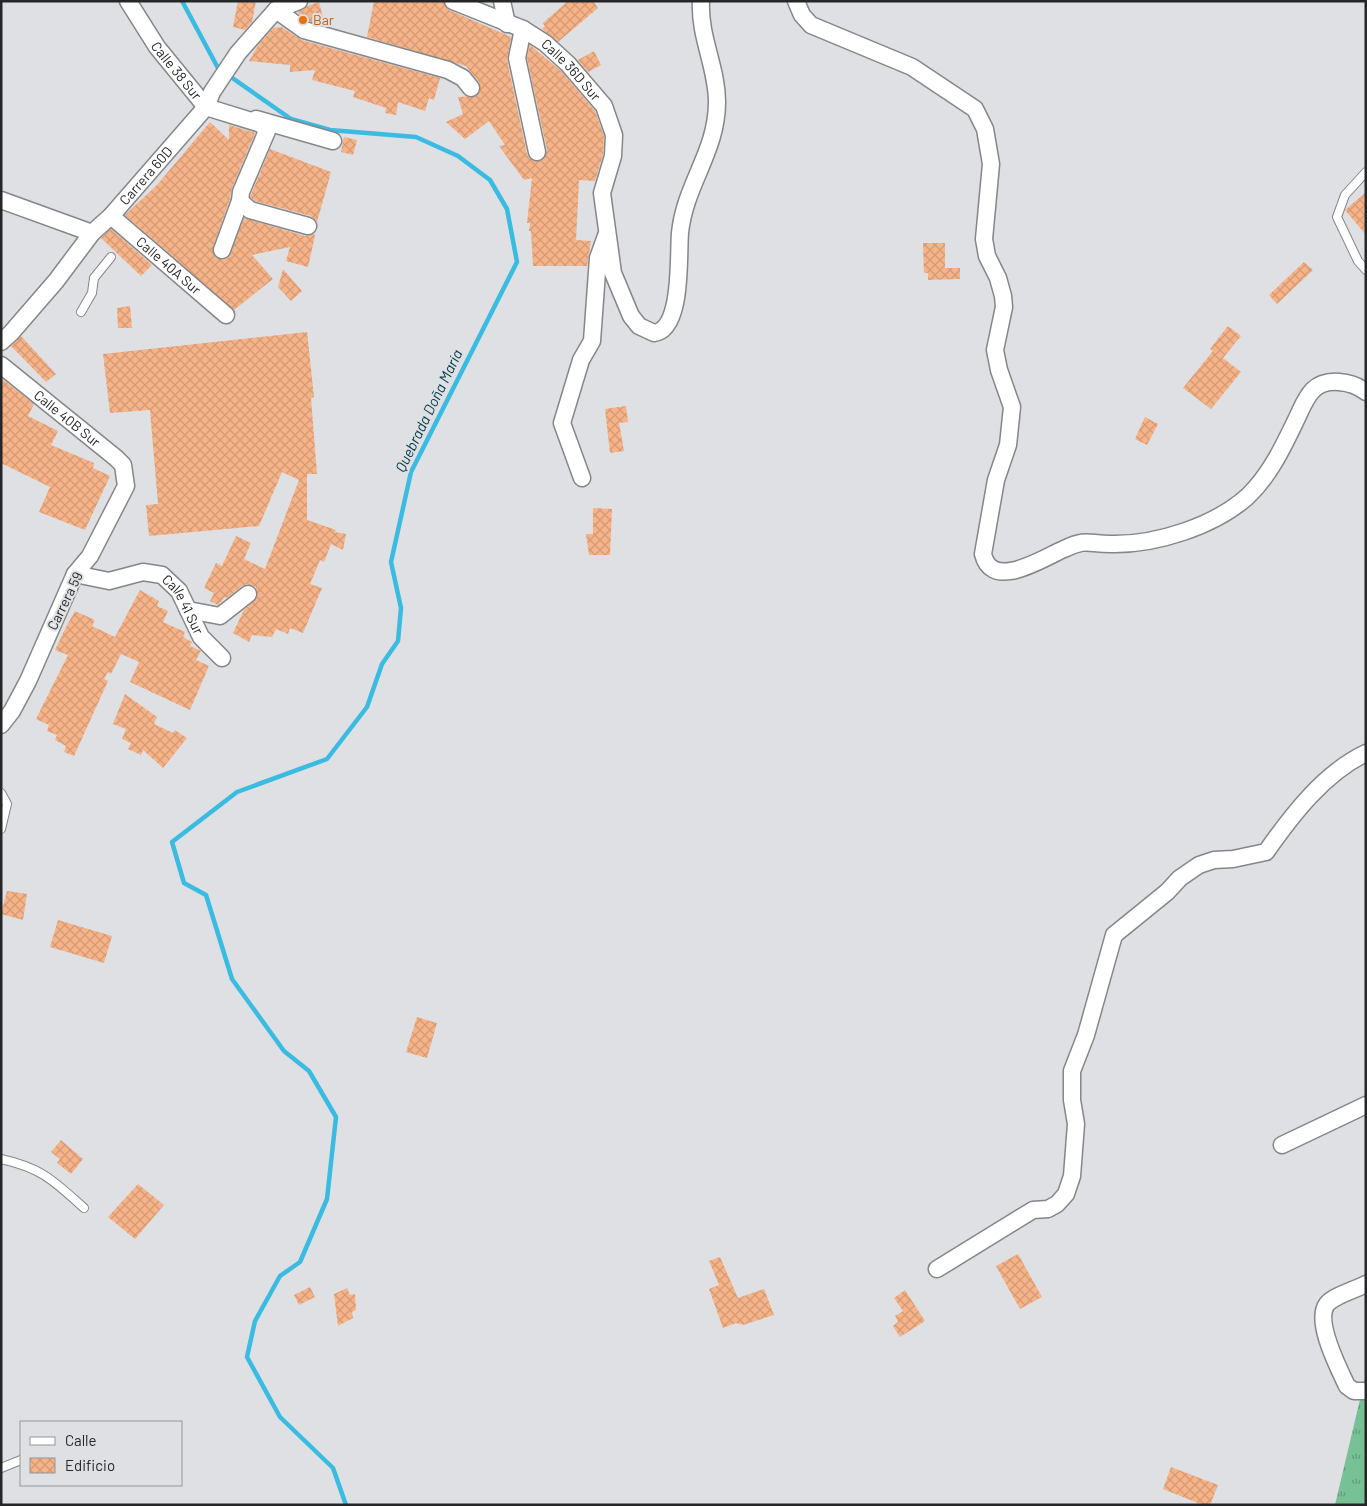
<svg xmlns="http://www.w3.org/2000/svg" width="1367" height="1506" viewBox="0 0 1367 1506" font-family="Barlow,sans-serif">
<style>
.park{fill:url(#park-tufts)}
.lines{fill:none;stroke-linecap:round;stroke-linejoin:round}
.stream{stroke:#3abbe1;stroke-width:4.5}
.building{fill:url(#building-cross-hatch)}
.lane-casing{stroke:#858689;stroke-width:10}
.street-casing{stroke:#858689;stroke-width:19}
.lane{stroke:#fff;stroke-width:8}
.street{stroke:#fff;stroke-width:16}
.food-dot{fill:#e8710a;stroke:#dfe0e3;stroke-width:2}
.labels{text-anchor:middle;stroke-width:4;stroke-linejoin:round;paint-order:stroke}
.food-label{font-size:14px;fill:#c56008;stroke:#dfe0e3;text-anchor:start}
.street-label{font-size:14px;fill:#252627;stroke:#dfe0e3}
.water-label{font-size:15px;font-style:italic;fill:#013c4b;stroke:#dfe0e3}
</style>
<defs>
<pattern id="park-tufts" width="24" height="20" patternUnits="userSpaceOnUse" patternTransform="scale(1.25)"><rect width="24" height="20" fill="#78c095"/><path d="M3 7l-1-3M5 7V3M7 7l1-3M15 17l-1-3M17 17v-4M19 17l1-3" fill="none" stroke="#629c7a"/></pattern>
<pattern id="building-cross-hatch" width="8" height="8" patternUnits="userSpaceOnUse" patternTransform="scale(1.25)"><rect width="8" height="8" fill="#f6b388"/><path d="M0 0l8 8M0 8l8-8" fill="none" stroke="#d39a75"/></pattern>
</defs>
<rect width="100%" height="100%" fill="#dfe0e3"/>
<path class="park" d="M1366,1374V1505H1335Z"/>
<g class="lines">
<path class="stream" d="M182,1L218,68L291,119L330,130L416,137L458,156L490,180L507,209L517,262L411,472L391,562L401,608L398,641L382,664L367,707L327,759L237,792L172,842L184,883L206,895L232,979L284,1051L309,1071L336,1117L327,1199L300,1262L280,1276L255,1321L247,1357L280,1417L333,1468L346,1505"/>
</g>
<path class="building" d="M238,1H256L252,22L245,30L233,27Z
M374,1H443L449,10L511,37L507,60L527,154L533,161L543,160L547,150L527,58L530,45L561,71L595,111L604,136L603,154L595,181L579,180L576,240L591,241L587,266H533L531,231H529L530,223H527L532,178L524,180L499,146L505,145L489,121L465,139L446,122L463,114L458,97L477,96L480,91L479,82L466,66L367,37Z
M568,1H593L598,8L558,42L542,29L545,26L543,23Z
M319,2L325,25L308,21L299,14L298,12L307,6Z
M282,27L301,40L440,78L434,100L429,98L425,111L398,102L396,115L385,113L386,108L353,97L355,91L312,80L315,70L290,72V65L249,61L259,44L273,28Z
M594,51L601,65L588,72L578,60Z
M210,122L229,140V125L255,133L232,188L230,199L213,247L215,257L223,260L229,257L244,218L305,236L314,234L315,236L308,267L286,261L290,247L252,255L273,279L234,310L125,215L157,185Z
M344,137L357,140L353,155L341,152Z
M270,149L331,172L317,222L311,216L255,201L250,197Z
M1366,192V235L1345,210Z
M111,229L152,265L141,276L101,238Z
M923,243H945V268H960V279L928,280V273H924Z
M1304,262L1313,270L1277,304L1269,295Z
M283,269L302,291L291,301L278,287Z
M130,306L132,328H118L117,308Z
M1228,326L1241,336L1223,358L1241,372L1211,409L1183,388L1213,351L1210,349Z
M307,332L314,397L311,398L317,474H307V520L336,530L335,532L346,534L343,550L331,544L324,562L320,560L310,584L322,588L303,633L290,628L288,634L276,629L272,637L252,635L249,642L233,633L244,610L257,598L256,587L247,584L242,586L227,598L225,597L218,605L210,601L214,593L204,588L216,563L222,566L236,536L251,543L244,559L265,569L299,480L282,472L259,526L149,536L146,505L158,504L150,410L110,413L103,354Z
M21,336L56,374L46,382L11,346Z
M1,378L34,404L28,416L58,431L51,445L94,463L93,468L110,476L85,530L39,512L50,487L1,463Z
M626,406L628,422L619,423L624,451L610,453L605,409Z
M1145,417L1158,424L1147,445L1135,439Z
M593,508L612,509L610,555H589L586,534H593Z
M140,590L159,601L157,606L168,611L163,622L185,632L183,637L192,642L190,646L201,651L196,660L209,666L190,710L130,682L139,662L121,654L111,674L108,672L104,679L108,681L74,756L64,752L66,746L55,740L57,735L47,731L49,725L36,719L68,655L55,650L66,627L75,611L95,620L92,626L115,637Z
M125,694L157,717L154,724L173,733L175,730L187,738L163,768L143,750L141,755L128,749L131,743L122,739L126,729L113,724Z
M7,891L27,894L23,920L1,914Z
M58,920L112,936L104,963L50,947Z
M417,1017L437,1023L427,1058L406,1052Z
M61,1140L83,1159L71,1174L57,1163L60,1159L51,1152Z
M138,1184L164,1205L135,1239L108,1217Z
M1018,1254L1042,1297L1020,1309L996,1266Z
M720,1257L738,1298L764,1289L774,1315L743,1325L736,1323L723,1328L709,1289L719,1285L709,1261Z
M310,1287L315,1297L299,1305L294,1295Z
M347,1288L350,1295L355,1294L356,1310L352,1312L353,1318L338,1326L334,1294Z
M905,1290L925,1321L900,1337L893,1326L898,1322L895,1316L903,1311L894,1298Z
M1171,1467L1218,1485L1210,1505H1203L1163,1489Z"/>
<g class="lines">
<g class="lane-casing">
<path id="lane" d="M1366,172L1345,195L1337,217L1358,261L1366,270
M81,312L92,293L94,278L111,257
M1,793L7,804L1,829
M1,1159C42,1168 54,1181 84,1208
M1,1468L21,1460"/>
</g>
<g class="street-casing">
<g id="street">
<path id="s1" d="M128,1L157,47L206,107L261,124L267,131L241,192L240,201L222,250"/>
<path id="s2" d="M453,1L523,29L545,43L568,64L604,106L614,135L613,156L602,193L613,273L631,316L639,326L654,333C683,330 678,255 680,233C685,184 717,152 717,102C717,67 699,37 701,1"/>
<path d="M502,1L507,24"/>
<path d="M796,1L802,15L811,25L912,67L975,109L985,129L991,164L984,239L987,256L998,278L1003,296L1004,307L995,350L999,370L1012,407L1008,445L996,480L983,554C992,592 1043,558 1064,549C1088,538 1087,544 1111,544C1156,545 1215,526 1248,496C1270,475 1283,447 1296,420C1301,410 1305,398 1313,390C1326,377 1352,381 1366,392"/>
<path d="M276,10L304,30L448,70L463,78L471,88"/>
<path d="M523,29L517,58L537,152"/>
<path d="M256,119L333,141"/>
<path d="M1,200L92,233"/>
<path d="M240,201L250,210L308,226"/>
<path id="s3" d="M111,216L226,315"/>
<path id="s4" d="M1,342L11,333L56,281L92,233L111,216L206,107L212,92L238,53L276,10L299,1"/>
<path id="s5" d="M1,365L116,458L123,465L126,486L90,556L75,574L28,681L12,711L1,725"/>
<path d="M582,478L562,423L581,360L592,341L598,258L606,236"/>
<path id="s6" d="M75,574L109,581L143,572L162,575L179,591L201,637L222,658"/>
<path d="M188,610L220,616L248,594"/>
<path d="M1282,1145L1366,1105"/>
<path d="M937,1269L1033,1210L1048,1209L1057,1204L1066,1194L1072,1176L1076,1124L1072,1100V1071L1086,1035L1114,935L1167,892L1180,878L1199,865L1214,860L1233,859L1266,852C1292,815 1324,773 1366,753"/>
<path d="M1366,1284C1355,1290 1335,1295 1327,1304C1314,1321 1339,1369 1347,1386L1354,1391H1366"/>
</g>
</g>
<use href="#lane" class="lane"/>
<use href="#street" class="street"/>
</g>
<circle class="food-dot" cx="303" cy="20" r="5"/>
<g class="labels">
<g class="food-label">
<text x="313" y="25">Bar</text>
</g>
<g class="street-label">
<text dy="5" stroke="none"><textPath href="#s1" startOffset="85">Calle 38 Sur</textPath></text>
<text dy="5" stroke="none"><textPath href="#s2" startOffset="139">Calle 36D Sur</textPath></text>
<text dy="5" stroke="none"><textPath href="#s4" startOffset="221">Carrera 60D</textPath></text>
<text dy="5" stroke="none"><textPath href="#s3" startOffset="76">Calle 40A Sur</textPath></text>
<text dy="5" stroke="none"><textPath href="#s5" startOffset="85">Calle 40B Sur</textPath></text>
<text transform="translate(65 601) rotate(-64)" y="5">Carrera 59</text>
<text dy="5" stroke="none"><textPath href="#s6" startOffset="126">Calle 41 Sur</textPath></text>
</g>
<g class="water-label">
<text transform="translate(429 411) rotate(-64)" y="5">Quebrada Doña María</text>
</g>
</g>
<rect width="1367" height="1506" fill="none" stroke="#252627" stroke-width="5"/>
<rect x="20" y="1421" width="162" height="65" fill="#dfe0e3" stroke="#959698"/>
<rect x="30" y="1437" width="25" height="8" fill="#ffffff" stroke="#959698"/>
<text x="65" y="1446" font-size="15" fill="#252627">Calle</text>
<rect x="30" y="1458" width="25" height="15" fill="url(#building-cross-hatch)" stroke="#959698"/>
<text x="65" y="1471" font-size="15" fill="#252627">Edificio</text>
</svg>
